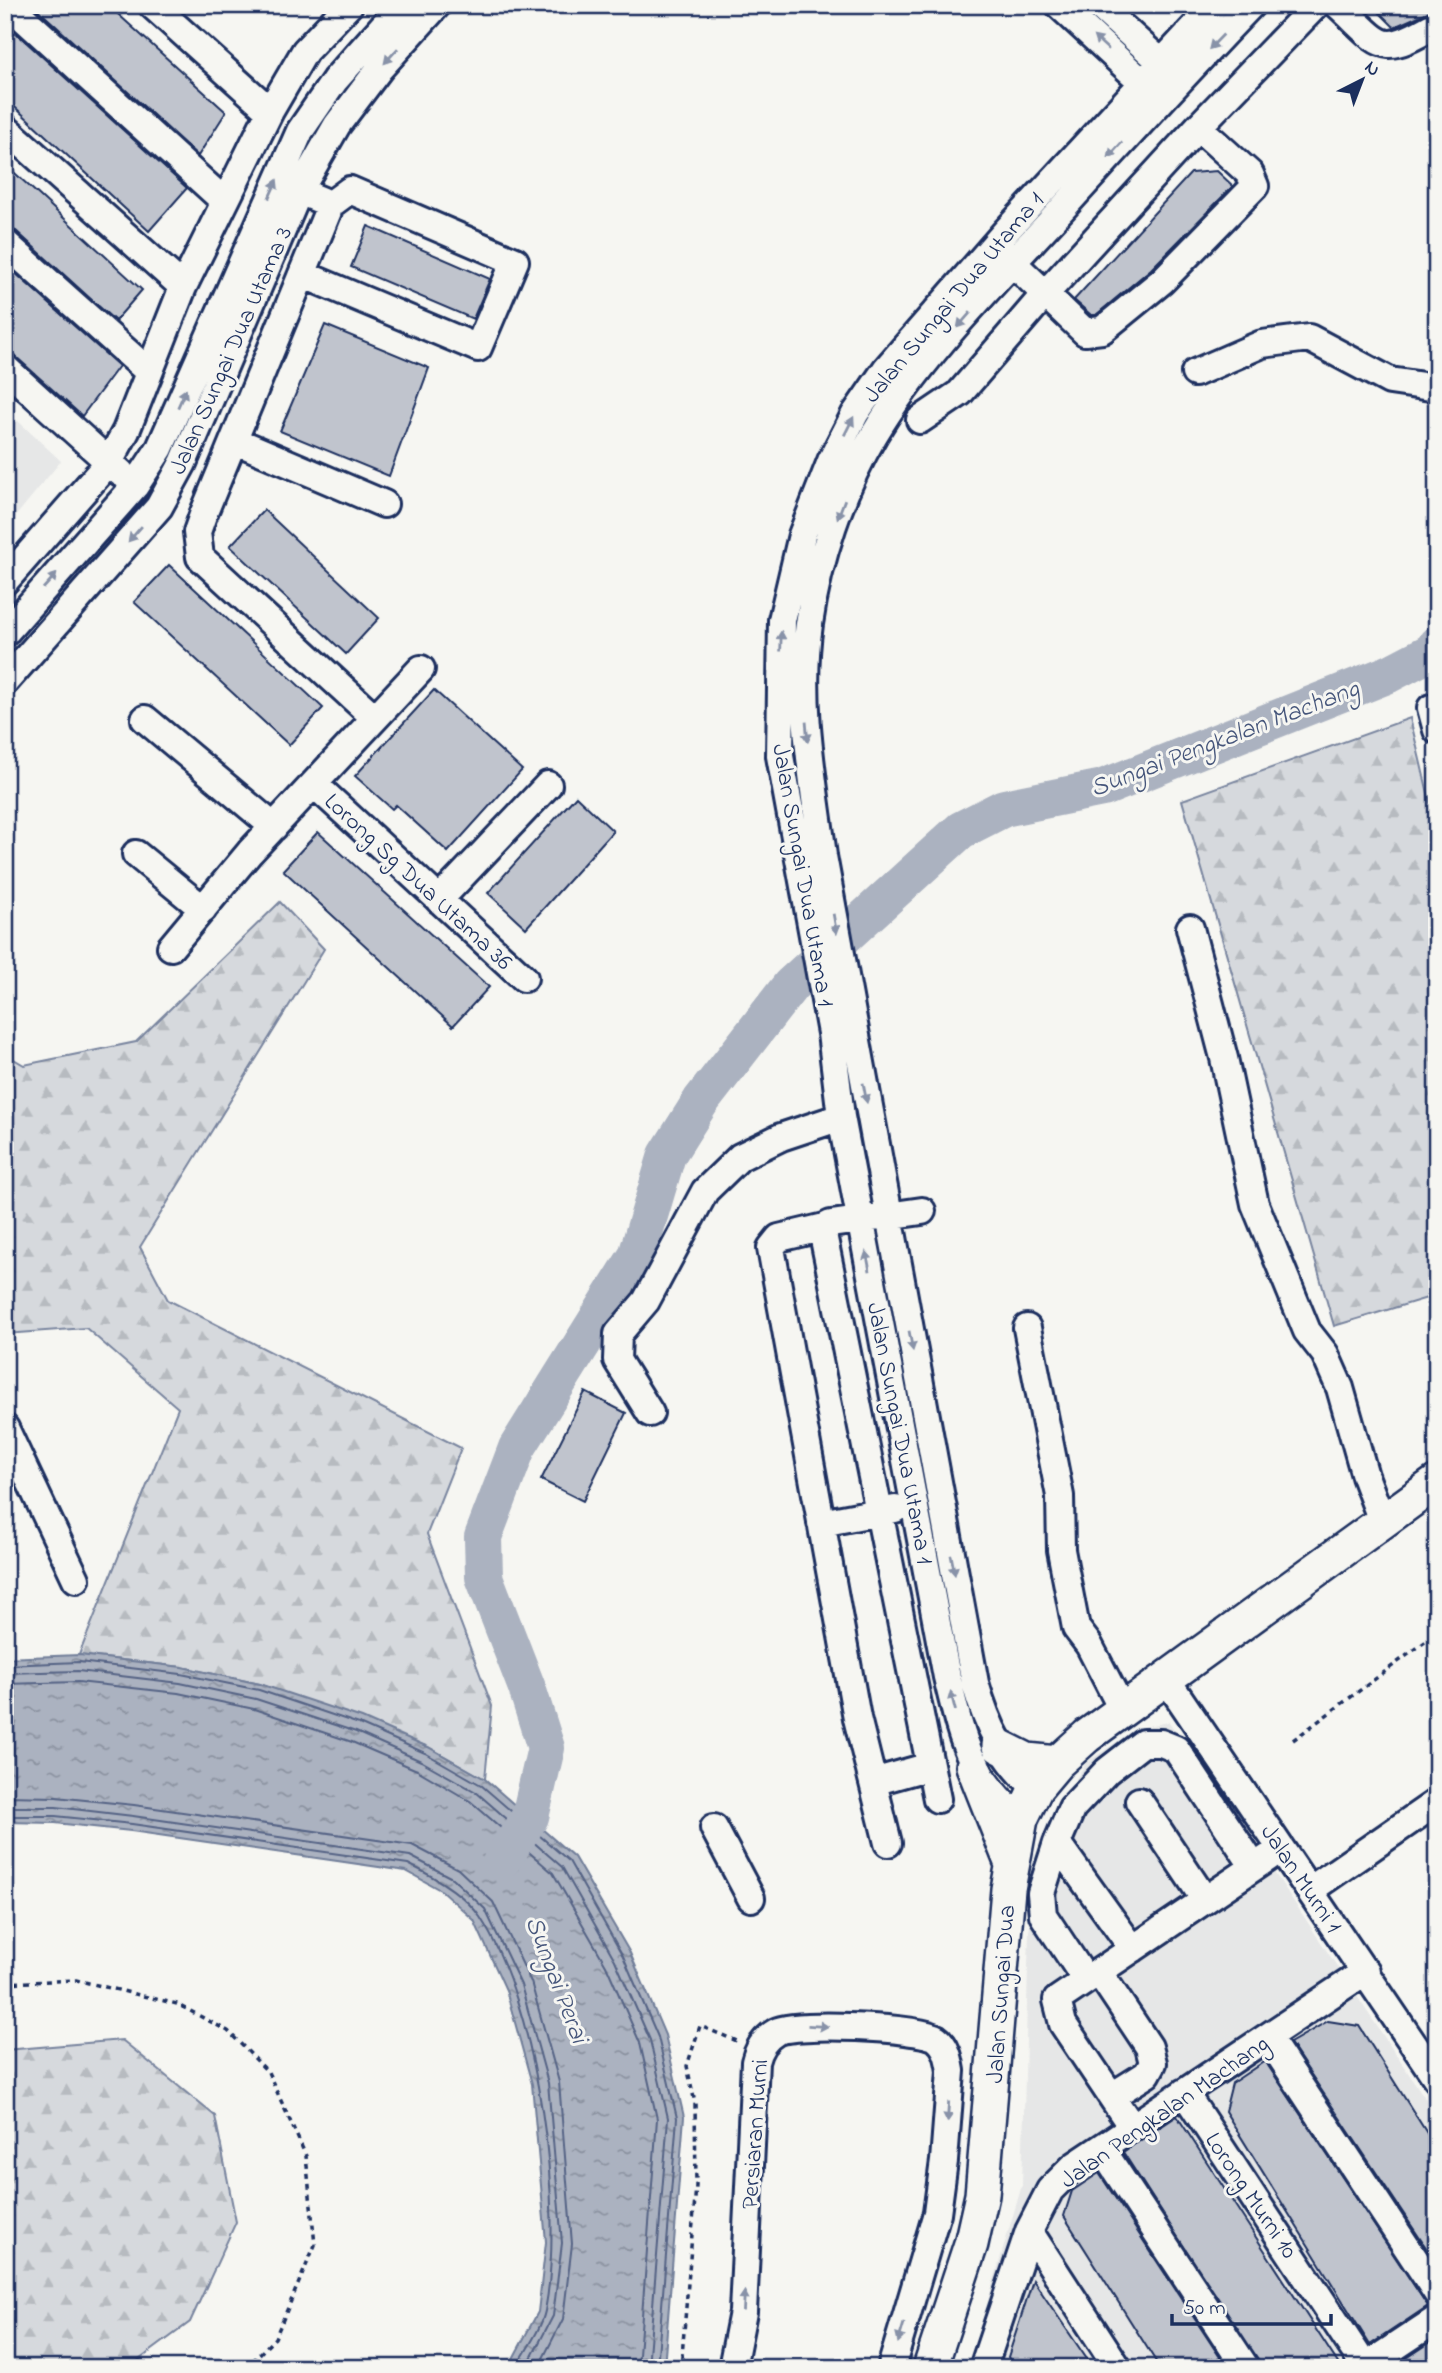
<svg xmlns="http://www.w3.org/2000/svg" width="1442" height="2373" viewBox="0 0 1442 2373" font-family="'Indie Flower',sans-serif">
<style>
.built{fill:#e6e7e7}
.forest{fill:url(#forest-firs);stroke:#78849e;stroke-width:2}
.water{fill:url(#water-ripples);stroke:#717e99;stroke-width:2}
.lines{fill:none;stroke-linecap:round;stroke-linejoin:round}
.shore{stroke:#556385;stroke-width:2}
.river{stroke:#abb2c0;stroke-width:38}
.building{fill:#c0c4cd;stroke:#1b2f5e;stroke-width:2}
.minor-casing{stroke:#1b2f5e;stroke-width:32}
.major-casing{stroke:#1b2f5e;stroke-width:38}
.path{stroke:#1b2f5e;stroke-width:3.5;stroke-dasharray:5 5;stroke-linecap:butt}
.minor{stroke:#f6f6f2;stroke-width:26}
.major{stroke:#f6f6f2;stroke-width:33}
.oneway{fill:#8892a8}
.labels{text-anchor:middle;stroke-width:6;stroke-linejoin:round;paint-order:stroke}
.street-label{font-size:24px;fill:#1b2f5e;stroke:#f6f6f2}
.water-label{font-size:26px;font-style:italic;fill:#46567b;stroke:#f6f6f2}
</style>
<defs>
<pattern id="forest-firs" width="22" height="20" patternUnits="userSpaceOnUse" patternTransform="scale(1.75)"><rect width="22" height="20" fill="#d6d9dd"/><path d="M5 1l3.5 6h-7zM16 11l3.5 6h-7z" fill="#b7bbc0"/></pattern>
<pattern id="water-ripples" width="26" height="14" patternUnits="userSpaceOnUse" patternTransform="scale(1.75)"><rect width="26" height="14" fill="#abb2c0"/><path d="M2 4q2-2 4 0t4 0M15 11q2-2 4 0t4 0" fill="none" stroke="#8a919f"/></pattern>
</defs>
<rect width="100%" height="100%" fill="#f6f6f2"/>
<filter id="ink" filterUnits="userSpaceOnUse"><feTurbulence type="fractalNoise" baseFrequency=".0143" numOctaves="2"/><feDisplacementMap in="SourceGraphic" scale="14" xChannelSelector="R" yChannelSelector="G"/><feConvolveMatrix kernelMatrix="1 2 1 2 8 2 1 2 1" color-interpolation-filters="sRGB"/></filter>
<g filter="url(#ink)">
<path class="built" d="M5,409L61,461L5,529Z
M1169,1722L1256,1845L1437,2116V2368H968L1022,2185L1029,1931L1050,1819L1086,1763L1137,1728Z"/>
<path class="forest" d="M1410,718L1437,831V1295L1334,1326L1182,800Z
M280,902L324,949L140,1247L168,1300L461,1448L427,1534L492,1706L485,1779L428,1747L260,1684L182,1667L79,1655L178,1408L86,1328L5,1334V1054L24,1065L136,1042Z
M122,2040L215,2116L236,2222L190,2322L128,2368H5V2050Z"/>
<path class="water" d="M79,1655L182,1667L260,1684L362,1718L428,1747L485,1779L574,1857L630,1953L665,2035L684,2117L664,2368H508L538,2312L546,2242L532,2084L506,1990L474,1920L442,1891L406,1871L131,1831L55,1823L5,1822V1658Z"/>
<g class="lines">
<path class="shore" d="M5,1665L79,1662L181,1674L259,1690L359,1724L425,1753L481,1785L569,1861L623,1956L658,2037L677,2118L657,2368
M5,1673L78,1671L180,1683L256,1699L356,1732L421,1761L476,1792L562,1867L615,1960L650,2040L668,2118L648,2368
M5,1684L78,1682L178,1693L254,1709L352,1742L417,1770L470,1801L553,1873L606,1965L640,2043L657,2119L638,2368
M5,1796L56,1797L134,1805L412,1845L458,1869L493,1902L531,1982L559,2082L572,2244L563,2319L538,2368
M5,1807H56L133,1816L410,1856L452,1878L485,1909L521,1985L548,2083L562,2243L553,2316L526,2368
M5,1816H55L132,1824L408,1864C433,1876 464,1893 480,1917C538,2006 565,2208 545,2311C541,2330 525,2351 516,2368"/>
<path class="river" d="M502,1860L530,1817L546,1748L527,1688L484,1577L483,1537L517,1448L637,1256L667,1155L701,1101L791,985L961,830L1004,808L1103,788L1389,674L1433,651L1437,644"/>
</g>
<path class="building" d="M33,5H108L226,112L198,156Z
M1372,5H1437V8L1394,27Z
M5,23L187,188L149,231L5,98Z
M5,164L142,290L115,321L16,231L5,228Z
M1217,171L1233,186L1151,269L1096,315H1091L1074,300L1191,173Z
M368,226L490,279L473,319L351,267Z
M5,264L119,366L82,416L5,347Z
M325,325L429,368L389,476L280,431Z
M264,510L379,618L346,654L230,546Z
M169,565L323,708L289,745L134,602Z
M434,690L522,770L448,852L396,805L392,809L355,776Z
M576,796L613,831L526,928L488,893Z
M318,832L489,987L453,1026L283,870Z
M585,1392L626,1413L583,1501L541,1480Z
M1328,2021L1359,2026L1437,2149V2264L1290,2043Z
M1265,2061L1428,2306L1370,2345L1225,2111L1232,2083Z
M1177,2116L1341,2368H1262L1123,2152Z
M1099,2173L1227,2368H1160L1064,2216L1072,2191Z
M1033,2280L1093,2368H1015L1008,2357Z
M1437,2338V2368H1392Z"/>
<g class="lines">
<g class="minor-casing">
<path id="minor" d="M9,5L224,201
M152,5L270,111
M1059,5L1155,94
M1098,5L1174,74
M1338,5C1385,48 1379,57 1437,24
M5,128L183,287
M299,191L323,201L328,211L203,515L197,532L200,557L375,718
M5,243L149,372
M1013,263L1085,332L1102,330L1162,281L1255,186L1250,174L1198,127
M302,274L478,348L515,261L350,190L327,207
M5,368L121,473
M1195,373L1262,344L1309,338L1390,381L1437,388
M920,420L960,393L1045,294L1198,127L1316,5
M234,440L384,504
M5,581L109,462L126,431L183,287L270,111L305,51L349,5
M5,633L135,486L160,448L300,131L335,80L402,5
M5,682L159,507L183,463L299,191L337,125L380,68L437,5
M1431,708L1437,730
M145,719L274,827
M314,784L524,978
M136,854L203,909
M439,900L548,785
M1190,928L1224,1058L1255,1204L1307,1331L1325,1354L1340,1388L1365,1476L1382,1521
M171,947L250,852L421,669
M922,1211L831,1224L825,1227L823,1234L937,1799
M825,1227L779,1238L771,1248L857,1718L888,1843
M1027,1328L1060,1496L1061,1550L1076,1628L1089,1645L1122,1709
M650,1413L617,1360L618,1334L646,1301L705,1191L740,1157L781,1137L841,1117
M5,1428L76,1579
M821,1523L895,1509
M1165,1677L1437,2079
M873,1782L930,1766
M1036,1788C1003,1759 987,1725 975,1683L823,856C813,779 798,702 809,624C818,560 841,491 874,435C918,360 994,283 1053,219C1118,147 1184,75 1251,5
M1139,1801L1205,1900
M1021,1819C969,1777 962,1739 947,1677L841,1117L831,1033L780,756L782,620L802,535L831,461L855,414L886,369L1007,230L1215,5
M714,1828L751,1898
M1057,1843L1133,1949
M1310,1890L1437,1802
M1099,1972L1149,2047L1153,2063L1147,2074L1112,2096
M1086,1980L1043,1915L1041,1893L1057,1843L1072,1808L1107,1771L1143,1743H1161L1176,1749L1254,1867
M1269,2039L1437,2293
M1184,2092L1366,2368
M1132,2127L1063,2024L1057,2000L1269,1857
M1101,2148L1246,2368
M1029,2231L1118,2368
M732,2368L743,2312L755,2062C758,2049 764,2039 776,2032C795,2022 918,2027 936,2038C947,2046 949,2059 951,2071L944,2161L937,2213L891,2368
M983,2368L1029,2231L1050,2190L1074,2166L1366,1971
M1363,2368L1437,2319"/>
</g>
<g class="major-casing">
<path id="major" d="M999,1746L1027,1760L1057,1763
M973,1766L1011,1862
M930,2368L971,2244L982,2195L1008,1889L1021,1819L1036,1788L1057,1763L1087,1736L1437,1482"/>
</g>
<path class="path" d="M1293,1740L1437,1633
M5,1983L76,1980L177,2004L228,2031L268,2072L306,2156L315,2245L275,2338L246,2368
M681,2368L696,2186L695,2103L687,2066L700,2026L737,2041"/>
<use href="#minor" class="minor"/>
<use href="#major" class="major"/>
</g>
<defs><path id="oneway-solid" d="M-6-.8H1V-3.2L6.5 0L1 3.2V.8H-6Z" transform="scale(1.75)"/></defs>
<g class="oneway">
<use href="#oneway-solid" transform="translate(1216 42) rotate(134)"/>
<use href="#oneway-solid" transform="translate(1101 43) rotate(-138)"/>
<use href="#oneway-solid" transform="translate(391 56) rotate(132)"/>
<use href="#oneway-solid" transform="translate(1115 150) rotate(132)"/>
<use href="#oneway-solid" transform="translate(273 189) rotate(-66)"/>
<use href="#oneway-solid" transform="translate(964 320) rotate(131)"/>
<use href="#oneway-solid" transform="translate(182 398) rotate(-66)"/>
<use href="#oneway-solid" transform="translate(849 426) rotate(-63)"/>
<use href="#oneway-solid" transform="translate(841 509) rotate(111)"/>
<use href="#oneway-solid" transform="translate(135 534) rotate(131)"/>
<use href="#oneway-solid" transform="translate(50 581) rotate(-48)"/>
<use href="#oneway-solid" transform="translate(781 641) rotate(-88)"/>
<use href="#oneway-solid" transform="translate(807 732) rotate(85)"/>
<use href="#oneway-solid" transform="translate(835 924) rotate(80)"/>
<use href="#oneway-solid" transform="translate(865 1093) rotate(79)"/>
<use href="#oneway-solid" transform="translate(868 1261) rotate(-101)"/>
<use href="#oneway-solid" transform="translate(911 1341) rotate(79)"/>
<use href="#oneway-solid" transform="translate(953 1565) rotate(79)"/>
<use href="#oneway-solid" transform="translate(953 1701) rotate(-104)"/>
<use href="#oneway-solid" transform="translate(818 2026) rotate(3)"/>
<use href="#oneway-solid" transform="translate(948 2112) rotate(94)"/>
<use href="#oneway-solid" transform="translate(744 2301) rotate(-87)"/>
<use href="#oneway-solid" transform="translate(901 2333) rotate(107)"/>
</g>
</g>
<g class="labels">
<g class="street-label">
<text transform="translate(953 297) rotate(-50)" y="8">Jalan Sungai Dua Utama 1</text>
<text transform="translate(230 350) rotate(-66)" y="8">Jalan Sungai Dua Utama 3</text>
<text transform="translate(804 875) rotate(80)" y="8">Jalan Sungai Dua Utama 1</text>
<text transform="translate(419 881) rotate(43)" y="8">Lorong Sg Dua Utama 36</text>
<text transform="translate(901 1433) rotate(79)" y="8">Jalan Sungai Dua Utama 1</text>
<text transform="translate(1302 1878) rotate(56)" y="8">Jalan Murni 1</text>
<text transform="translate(1000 1994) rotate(-86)" y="8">Jalan Sungai Dua</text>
<text transform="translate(1164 2111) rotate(-35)" y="8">Jalan Pengkalan Machang</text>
<text transform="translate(754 2134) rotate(-86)" y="8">Persiaran Murni</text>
<text transform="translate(1252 2195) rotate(56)" y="8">Lorong Murni 10</text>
</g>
<g class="water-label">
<text transform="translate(1224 737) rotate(-21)" y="9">Sungai Pengkalan Machang</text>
<text transform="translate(558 1979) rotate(69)" y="9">Sungai Perai</text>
</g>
</g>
<rect width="1442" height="2373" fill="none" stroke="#f6f6f2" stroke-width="28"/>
<rect x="14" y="14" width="1414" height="2345" fill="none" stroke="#1b2f5e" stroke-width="2.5" filter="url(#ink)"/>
<g transform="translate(1362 80) rotate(42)" stroke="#f6f6f2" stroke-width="5" paint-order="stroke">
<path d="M0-5L12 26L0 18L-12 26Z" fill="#1b2f5e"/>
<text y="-10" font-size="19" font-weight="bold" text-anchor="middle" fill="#1b2f5e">N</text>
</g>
<path d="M1172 2314v10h159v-10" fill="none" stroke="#1b2f5e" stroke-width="3.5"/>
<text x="1183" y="2314" font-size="21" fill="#1b2f5e" stroke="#f6f6f2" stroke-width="5" paint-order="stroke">50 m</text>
</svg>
